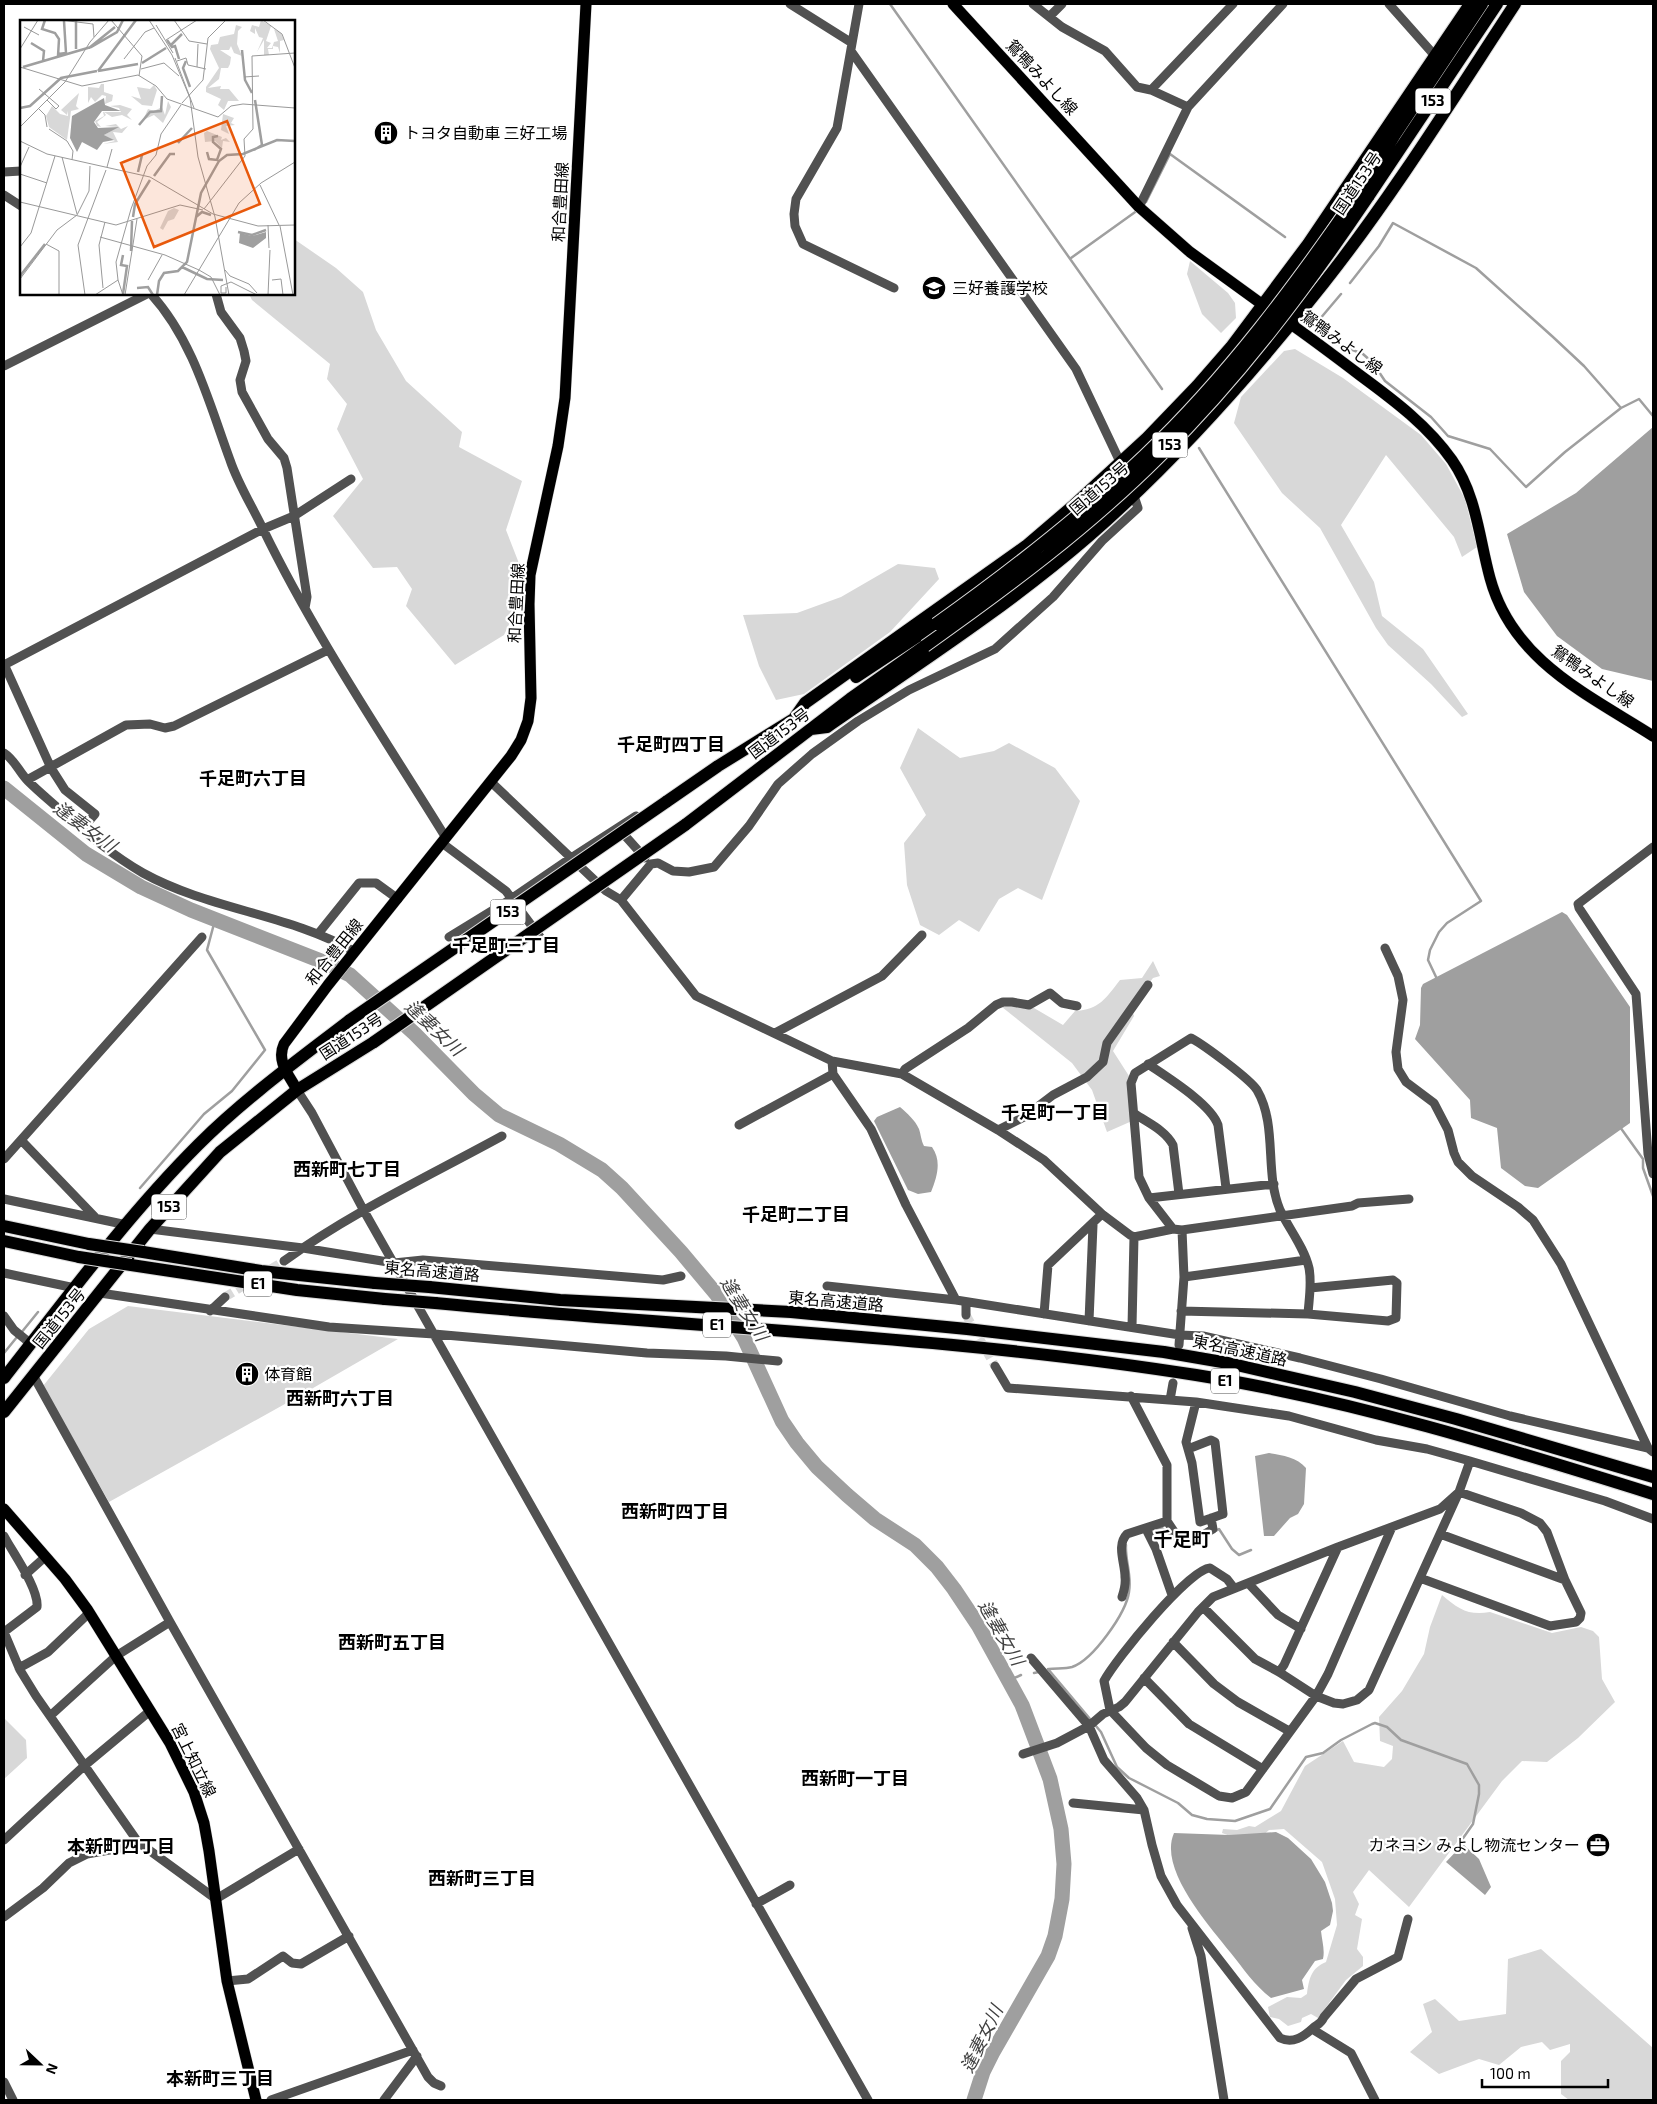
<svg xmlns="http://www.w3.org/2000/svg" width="1657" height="2104" viewBox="0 0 1657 2104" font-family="'Exo 2','Noto Sans JP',sans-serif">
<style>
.green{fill:#d8d8d8}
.water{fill:#9f9f9f}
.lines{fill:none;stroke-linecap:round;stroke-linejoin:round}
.stream{stroke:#9f9f9f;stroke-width:2.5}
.river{stroke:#9f9f9f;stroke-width:15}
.minor-tunnel{stroke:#d9d9d9;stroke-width:9;stroke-dasharray:9 4.5;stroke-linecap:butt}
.major-casing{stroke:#dbdbdb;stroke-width:12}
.highway-casing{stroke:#dbdbdb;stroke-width:14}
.minor{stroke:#515151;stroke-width:9}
.major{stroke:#000;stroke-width:11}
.highway{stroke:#000;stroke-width:12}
.highway-bridge-casing{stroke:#dbdbdb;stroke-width:14;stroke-linecap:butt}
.highway-bridge{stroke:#000;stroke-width:12}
.labels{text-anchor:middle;stroke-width:4.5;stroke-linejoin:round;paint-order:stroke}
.shield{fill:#fff;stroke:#4c4c4c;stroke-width:1}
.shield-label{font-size:15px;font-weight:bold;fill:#000}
.street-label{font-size:16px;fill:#000;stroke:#fff}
.poi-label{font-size:16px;fill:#000;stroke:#fff;text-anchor:start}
.neighbourhood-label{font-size:18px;font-weight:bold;fill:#000;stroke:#fff}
.water-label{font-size:18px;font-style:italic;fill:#404040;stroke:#fff}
.quarter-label{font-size:19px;font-weight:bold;fill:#000;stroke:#fff}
.inset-river{fill:none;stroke:#9f9f9f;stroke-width:2.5}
.inset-road{fill:none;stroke:#999;stroke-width:1}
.view{fill:#e8590c;fill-opacity:0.15;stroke:#e8590c;stroke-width:2.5}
.inset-edge{fill:none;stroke:#000;stroke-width:2.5}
</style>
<rect width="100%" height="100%" fill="#fff"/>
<path class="green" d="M294,239L336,268L363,292L376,330L406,381L462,432L459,447L522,481L506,530L522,571L519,603L504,635L455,665L406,606L412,589L397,567L373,568L333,516L363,479L337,429L347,404L327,379L330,364L252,300L249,294H294Z
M1190,261L1228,293L1235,303L1236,318L1221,333L1202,314L1187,274Z
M1295,349L1343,378L1421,435L1446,464L1465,499L1477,547L1462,557L1454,537L1386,455L1341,525L1374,582L1382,616L1423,649L1468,714L1462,717L1431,684L1388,645L1376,628L1320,528L1282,493L1234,423L1241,397L1284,351Z
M898,564L935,568L939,579L890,632L804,694L776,700L759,666L743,615L797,613L841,597Z
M918,728L960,758L994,751L1009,743L1055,768L1080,801L1042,900L1018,888L999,899L979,932L959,920L939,935L920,925L907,885L904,843L926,815L900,768Z
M1153,961L1160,976L1153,978L1131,1007L1134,1016L1113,1051L1129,1076L1132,1121L1107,1132L1092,1090L1072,1063L1002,1007V1005L1034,1008L1063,1025L1075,1011C1099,1010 1106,998 1120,980L1142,978Z
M128,1306L398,1339L301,1395L109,1502L43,1386L89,1329Z
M1442,1595C1458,1609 1469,1616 1490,1612L1552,1633L1581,1627L1593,1631L1599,1637L1602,1679L1615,1702L1578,1738L1547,1762L1522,1761L1502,1781L1409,1907L1369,1870L1353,1892L1359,1904L1355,1915L1362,1919L1357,1949L1363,1957V1966L1346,1980L1318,2018L1311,2014L1302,2018L1301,2022L1288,2026L1279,2019L1270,2017L1268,2007L1287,1997L1301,1998L1307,1994C1309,1979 1311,1968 1326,1962L1337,1925L1335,1899L1322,1862L1284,1829L1269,1830L1253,1844L1222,1833L1223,1829L1237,1830L1249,1826L1255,1827L1281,1811L1305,1766L1343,1741L1354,1762L1384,1767L1392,1759L1393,1746L1380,1741L1379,1717L1402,1691L1424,1654L1430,1627Z
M4,1718L26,1740L27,1758L4,1779Z
M1541,1949L1653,2048V2100H1569L1561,2094V2061L1570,2052V2044L1550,2050L1542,2042L1521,2047L1499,2065L1479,2059L1439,2074L1410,2052L1432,2032L1423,2004L1435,1999L1459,2021L1506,2014L1508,1959Z"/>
<path class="water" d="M1653,427V681L1602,669L1557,636L1524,592L1507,534L1576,493Z
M1562,912L1567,915L1630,1007V1123L1538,1188L1525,1186L1501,1168L1497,1128L1471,1118L1470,1100L1415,1039L1420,1025L1421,988L1423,984Z
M900,1107C907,1113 915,1120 919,1129C921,1135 921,1140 924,1146L932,1147C942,1161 937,1177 931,1192L918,1194L908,1190L874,1121L877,1117Z
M1269,1453C1282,1455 1297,1457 1306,1468L1304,1504L1298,1514L1290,1518L1274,1536H1264L1255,1456Z
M1276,1832L1288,1838L1311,1859L1325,1882L1332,1903L1333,1911L1330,1925L1321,1931C1322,1941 1325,1950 1323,1959L1315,1961L1302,1980L1304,1989L1271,1998C1254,1985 1243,1968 1230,1952C1209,1925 1158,1869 1174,1833L1229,1835Z
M1463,1844L1479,1859L1491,1887L1485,1895L1446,1862Z"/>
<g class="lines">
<path class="stream" d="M890,4L1162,389
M1146,202L1170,154L1285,237
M1071,258L1138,210
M1350,283L1379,246L1393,223L1476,268L1553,337L1584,366L1621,408L1639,399L1653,416
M1341,294L1319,320L1326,328L1324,336L1332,342L1363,354L1373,363L1385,381L1431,417L1448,436L1490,449L1526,487L1565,452L1621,408
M1199,448L1481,901L1447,923L1439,932L1430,950L1428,960L1437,979
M1620,1127L1643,1159V1168L1653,1196
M140,1188L204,1114L232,1091L265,1050L207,950L215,920
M21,1333L38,1312
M4,1353L17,1337
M1150,1531L1162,1528L1174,1539
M1214,1532L1219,1529L1232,1549L1239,1555L1251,1550
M1048,1669L1101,1732L1117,1767L1129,1778L1178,1803L1192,1815L1207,1819L1235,1821L1270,1809L1306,1757L1323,1753L1341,1740L1372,1724L1375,1723L1387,1727L1401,1740L1467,1764L1479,1785V1794L1473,1824L1454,1851L1456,1853
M1049,1669C1056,1668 1065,1669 1072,1667C1093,1660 1126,1613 1129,1592C1132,1575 1125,1561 1126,1545
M1034,1673L1039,1672
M1010,1680L1021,1675"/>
<path class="river" d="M4,788L86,854L141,887L191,910L321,961L350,975L415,1034L474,1094L499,1115L559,1144L602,1170L622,1188L681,1252L717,1295L744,1338L782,1421L797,1443L817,1467L847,1495L875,1519L915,1545L937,1567L954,1589L978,1625L1022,1705L1050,1779L1061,1829L1064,1864L1062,1899L1055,1936L1048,1956L993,2052L983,2072L974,2100"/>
<path class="minor-tunnel" d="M225,1297L284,1261
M966,1315L995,1366"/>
<g class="major-casing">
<path id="major" d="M953,4L1139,207L1190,252L1270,310
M1285,320C1311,338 1336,357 1361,376C1395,401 1428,426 1452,460C1477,496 1479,538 1490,578C1512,660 1587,694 1653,736
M297,1090C289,1075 276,1061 284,1044L328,985L511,756L521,740L528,721L531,698L529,604L530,575L558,446L565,398L586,4
M4,1509L65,1579L87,1609L170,1743L194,1792L204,1823L209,1851L227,1981L256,2100"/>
</g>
<g class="highway-casing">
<path id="highway" d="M1360,191L1394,136L1482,4
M1368,197L1497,4
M856,677L936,624
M793,720L805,703L1026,546L1074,505L1147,438L1197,386L1231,347L1308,244L1470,4
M811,729L827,727C915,666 1007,607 1089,536C1175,461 1252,374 1323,284C1392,197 1454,97 1515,4
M666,802L718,766L800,715
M685,825L850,699L925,646
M4,1226L89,1244
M4,1241L79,1257
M143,1252L261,1271L375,1283
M131,1265L297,1290L385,1299
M429,1287L560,1300L791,1312L967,1329L1164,1352L1228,1363L1355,1392L1456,1419L1653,1477
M435,1303C689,1328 944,1335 1196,1375C1352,1400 1503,1447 1653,1494
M4,1378C66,1299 127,1216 198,1145C244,1099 298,1060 350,1020
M4,1412L150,1229L220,1152L297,1090L374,1042"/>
</g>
<path class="minor" d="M790,4L852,43
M859,4L837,128L796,199L794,214L795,226L803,244L894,288
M1033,4L1062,27L1105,51L1137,87L1151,90L1188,107
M1389,4L1436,57
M1050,16L1062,4
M851,51L1076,369L1122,466
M1151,90L1233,4
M4,172L21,171
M4,195L21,206
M1139,207L1188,107L1283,4
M151,294C193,340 209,403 230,460C238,484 252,506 263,529C315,636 383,736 446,838
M216,294L221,312L240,338L244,351L246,361L240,380L242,392L268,439L284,458L287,468L307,597L305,608
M4,366L147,294
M4,664L51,768L65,790L95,814L82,829
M4,665L263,529L294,516L351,479
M4,753C15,760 19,772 28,781C38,791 49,800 59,809C86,833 112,855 143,873C210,910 290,914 355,952
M27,780L126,725L150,724L165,728L174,726L328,650
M491,782L606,891L621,900L696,996L832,1061L902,1074L998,1130L1044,1160L1102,1214L1130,1235L1134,1237L1173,1229
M619,829L645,858
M442,843L506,891L540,937
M1653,847L1578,904L1579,908L1636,994L1648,1154L1653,1174
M621,900L651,864L658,863L673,871L689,872L714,867L749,826L778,784L812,754L858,721L909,690L995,649L1053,597L1102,541L1138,508L1132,490
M318,934L359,883H376L398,899
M449,937L511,899L571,858L636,816
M1385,948L1398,976L1403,1000L1396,1052L1398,1069L1406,1082L1434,1103L1448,1130L1454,1153L1458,1162L1472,1176L1518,1207L1533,1220L1561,1264L1648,1448L1653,1452
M775,1033L882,976L922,935
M832,1061L833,1074L871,1129L906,1205L956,1300
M1148,1064C1167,1077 1211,1104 1218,1125L1226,1188
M902,1074L905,1069L968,1028L996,1005L1003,1002H1012L1029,1005L1050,993L1062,1003L1077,1006
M297,1090L312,1113L364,1211L868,2100
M1135,1114C1148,1123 1165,1130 1173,1145L1179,1194
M739,1125L833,1074
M998,1130L1024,1117L1053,1095L1087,1077L1103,1062L1107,1043L1148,985
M21,1140L95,1217
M4,1159L202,937
M1149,1198L1274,1184
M4,1199L127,1225
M150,1229L303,1248L394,1263L423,1260L663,1280L681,1276
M284,1261C352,1212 429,1176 502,1136
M4,1273L75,1288
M1184,1277L1306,1260
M827,1286L956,1300L1180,1335L1203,1336L1300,1358L1381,1379L1510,1416L1648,1448
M100,1293L329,1327L434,1334L647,1353L726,1356L778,1361
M966,1302V1315
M210,1311L225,1297
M1181,1311L1308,1314L1388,1321L1396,1318L1397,1283L1393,1280L1310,1288
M1044,1314L1048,1265L1102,1214
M1308,1314C1309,1299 1312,1283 1309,1268C1304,1247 1289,1229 1280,1210C1264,1172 1278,1126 1257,1090C1250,1079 1204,1045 1191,1038L1135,1073L1131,1083L1139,1177L1149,1198L1173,1229L1182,1230L1352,1206L1358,1203L1409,1199
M4,1316L14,1330L31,1344
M1089,1321L1093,1225
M1132,1327L1134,1237
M1179,1345L1184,1277L1182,1230
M995,1366L1008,1388L1196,1402L1289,1416L1376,1440L1427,1449L1470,1461L1605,1501L1653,1519
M33,1375L170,1622L428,2077L434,2083L441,2086
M1131,1396L1167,1465V1521L1177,1536L1186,1545L1213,1529L1211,1518
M1170,1400L1173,1383
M1188,1449L1211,1440L1215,1442L1223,1514L1200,1522L1192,1463L1186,1442L1196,1402
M1146,1529L1156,1549L1172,1595
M1440,1534L1565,1580
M4,1536C13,1553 39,1589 37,1607L4,1632
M25,1575L44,1558
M1420,1578L1550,1626L1576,1622L1580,1618L1581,1613L1565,1580L1547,1532L1540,1523L1521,1513L1459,1492
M1248,1583L1278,1615L1301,1629
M1234,1588L1227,1579L1210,1568C1188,1570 1116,1659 1104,1681L1110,1710L1146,1748L1167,1765L1219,1796L1232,1798L1246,1792L1316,1696L1328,1674L1392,1527
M1122,1597C1124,1591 1126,1584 1125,1577C1125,1563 1116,1545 1127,1534L1167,1521
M1203,1607L1255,1659L1279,1672L1316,1696L1334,1703L1343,1704L1357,1700L1369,1690L1459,1492L1470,1461
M4,1632L20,1670L36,1696L138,1842L216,1899L299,1849
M1173,1642L1214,1684L1238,1702L1289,1731
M1031,1658L1089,1726L1104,1760L1137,1798L1144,1810L1152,1845L1161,1876L1177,1905L1280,2038C1293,2044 1303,2037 1313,2028C1318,2024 1321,2024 1324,2017L1356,1979L1398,1957L1408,1919
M19,1668L48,1652L89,1613
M1279,1672L1284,1665L1338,1547
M1144,1678L1189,1724L1263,1769
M50,1716L116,1656L170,1622
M1023,1754L1057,1743L1089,1726L1103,1714L1119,1707L1125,1702L1198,1612L1213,1597L1338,1547L1440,1509L1459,1492
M1073,1803L1144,1810
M4,1840L84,1766L150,1711
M756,1904L790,1885
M4,1917L43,1888L69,1863L87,1854L126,1847L138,1842
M1192,1928L1201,1956L1224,2100
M227,1981L248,1979L283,1956L292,1963L301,1964L349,1936
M1312,2029L1351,2053L1375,2100
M4,2082L13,2100
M271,2100L413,2050
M384,2100L417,2056"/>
<use href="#major" class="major"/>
<use href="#highway" class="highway"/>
<g class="highway-bridge-casing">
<path id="highway-bridge" d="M936,624C1009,572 1080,517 1145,455C1227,377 1296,284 1360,191
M925,646C1007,588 1089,527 1160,456C1239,378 1306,289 1368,197
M350,1020L666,802
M374,1042L685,825
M89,1244L143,1252
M79,1257L131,1265
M375,1283L429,1287
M385,1299L435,1303"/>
</g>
<use href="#highway-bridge" class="highway-bridge"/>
</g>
<defs>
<g id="building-disc" transform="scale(1.25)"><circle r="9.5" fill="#000" stroke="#fff"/><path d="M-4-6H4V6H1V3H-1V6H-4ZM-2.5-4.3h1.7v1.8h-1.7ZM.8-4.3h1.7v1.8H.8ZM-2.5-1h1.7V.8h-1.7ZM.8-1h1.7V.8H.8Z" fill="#fff"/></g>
<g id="school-disc" transform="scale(1.25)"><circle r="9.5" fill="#000" stroke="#fff"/><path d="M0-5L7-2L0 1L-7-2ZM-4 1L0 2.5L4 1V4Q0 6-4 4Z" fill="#fff"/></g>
<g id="office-disc" transform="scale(1.25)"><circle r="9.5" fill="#000" stroke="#fff"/><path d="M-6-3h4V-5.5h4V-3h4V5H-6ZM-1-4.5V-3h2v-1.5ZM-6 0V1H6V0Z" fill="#fff"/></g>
</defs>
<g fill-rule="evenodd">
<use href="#building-disc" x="386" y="133"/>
<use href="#school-disc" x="934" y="288"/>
<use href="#building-disc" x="247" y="1374"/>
<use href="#office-disc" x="1598" y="1845"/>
</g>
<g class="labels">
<g class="shield">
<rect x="1415.5" y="88.5" width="35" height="25" rx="4"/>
<rect x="1152.5" y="432.5" width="35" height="25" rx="4"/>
<rect x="490.5" y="899.5" width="35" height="25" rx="4"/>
<rect x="151.5" y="1194.5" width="35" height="25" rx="4"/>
<rect x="244" y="1271.5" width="28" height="25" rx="4"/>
<rect x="703" y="1312.5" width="28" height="25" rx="4"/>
<rect x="1211" y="1368.5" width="28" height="25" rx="4"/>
</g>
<g class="shield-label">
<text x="1433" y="106">153</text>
<text x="1170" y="450">153</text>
<text x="508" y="917">153</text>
<text x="169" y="1212">153</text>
<text x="258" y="1289">E1</text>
<text x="717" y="1330">E1</text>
<text x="1225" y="1386">E1</text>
</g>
<g class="street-label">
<text transform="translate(1042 77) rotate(47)" y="6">鴛鴨みよし線</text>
<text transform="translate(1357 183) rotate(-56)" y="6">国道153号</text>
<text transform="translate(560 202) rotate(-87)" y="6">和合豊田線</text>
<text transform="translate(1342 342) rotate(36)" y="6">鴛鴨みよし線</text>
<text transform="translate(1099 488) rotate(-41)" y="6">国道153号</text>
<text transform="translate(516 603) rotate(-87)" y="6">和合豊田線</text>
<text transform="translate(1593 676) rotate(35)" y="6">鴛鴨みよし線</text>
<text transform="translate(779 733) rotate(-37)" y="6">国道153号</text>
<text transform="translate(334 952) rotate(-51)" y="6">和合豊田線</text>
<text transform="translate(351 1036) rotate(-33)" y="6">国道153号</text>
<text transform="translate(432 1271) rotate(5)" y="6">東名高速道路</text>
<text transform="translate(836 1301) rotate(5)" y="6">東名高速道路</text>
<text transform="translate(59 1318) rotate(-51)" y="6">国道153号</text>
<text transform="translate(1240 1350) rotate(12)" y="6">東名高速道路</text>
<text transform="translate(194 1760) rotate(64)" y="6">宮上知立線</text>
</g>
<g class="poi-label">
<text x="404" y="139">トヨタ自動車 三好工場</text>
<text x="952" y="294">三好養護学校</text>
<text x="264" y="1380">体育館</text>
<text x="1580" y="1851" text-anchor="end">カネヨシ みよし物流センター</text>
</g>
<g class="neighbourhood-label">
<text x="671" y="751">千足町四丁目</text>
<text x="253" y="785">千足町六丁目</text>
<text x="506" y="952">千足町三丁目</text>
<text x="1055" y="1119">千足町一丁目</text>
<text x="347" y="1176">西新町七丁目</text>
<text x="796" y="1221">千足町二丁目</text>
<text x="340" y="1405">西新町六丁目</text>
<text x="675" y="1518">西新町四丁目</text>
<text x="392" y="1649">西新町五丁目</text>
<text x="855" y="1785">西新町一丁目</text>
<text x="121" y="1853">本新町四丁目</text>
<text x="482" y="1885">西新町三丁目</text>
<text x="220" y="2085">本新町三丁目</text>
</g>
<g class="water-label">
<text transform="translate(85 827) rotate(36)" y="6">逢妻女川</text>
<text transform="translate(434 1028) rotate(43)" y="6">逢妻女川</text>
<text transform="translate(744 1309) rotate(58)" y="6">逢妻女川</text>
<text transform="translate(1001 1633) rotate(60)" y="6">逢妻女川</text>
<text transform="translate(982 2039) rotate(-64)" y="6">逢妻女川</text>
</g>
<g class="quarter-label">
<text x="1182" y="1546">千足町</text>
</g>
</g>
<g transform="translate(20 20)">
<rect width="275" height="275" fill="#fff"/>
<path d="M241,0L251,6L246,21L251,23L247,28H252L254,22L258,21L254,9L261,13L264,20L260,21V33L258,27L253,26V29H248L249,35H244V20L237,32L243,18L239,17L235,8V14L230,11L232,5L239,7ZM216,5L222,7L218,11L217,24L222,36L214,33L211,26L209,30H200L211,37L210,44L208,48H201L199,59L188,68L201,66L200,69H209L219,81H208L204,90L198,85L201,79L186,72V67L199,48L190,29L191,25L198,24L200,17L214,14ZM81,64H84V72L93,75L92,81L85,84L86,76L82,75L75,82L71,77L68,83V67L79,68ZM134,65L137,70L132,86L122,85L111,76L121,79L117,67L130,69ZM59,73L56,86L59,89L51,91L47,120L29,107L26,96L32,86L40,94L48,96V91L47,95L41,90ZM148,81L151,87L143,103L134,95L123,100L128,89L134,91L142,87L145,95ZM100,85L112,89L107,95L112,100L102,95L92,97L84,92L86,95L77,102L81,107L77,106L75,101L84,96L83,92H101L99,88L90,86ZM203,94L214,98L211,103L215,105L206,106L209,114L201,110ZM96,104L101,109L108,106L102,113L93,112L98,122L83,124L95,121L84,115L98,107L85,106ZM187,111L202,117L201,120L206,118L210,122L203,121L202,128L195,121L185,122L184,113ZM154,188L159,190L154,199L148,201L143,210L140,208L148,191Z" fill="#d8d8d8"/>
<path d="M84,78L85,85L101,91H82L74,102L78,108L99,107L84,115L94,120L83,122L77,130L62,122L57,132L50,118L52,96ZM246,212V218L233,228L219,223L220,213L232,216Z" fill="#9f9f9f"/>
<path class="inset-river" d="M25,0L22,9L35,13L39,19L38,36M56,0V29M147,20L152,27L155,26L159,39M11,23L24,31L23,41M150,26L162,14M69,28L95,7M222,30L225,60L232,73M38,34L46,33L44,1M166,41L163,48L170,67M122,43L146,28M3,47L71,27L97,12L103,0M78,51L118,44M78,51L116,0M0,88L10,86L41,58L77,51M119,105L130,92L141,91L142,76M158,123L172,108M234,130L242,125L235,80M187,132L189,139L197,140L201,129L193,122V117L198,116M118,152L122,135M134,156L150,134H155M113,197L115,184L130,160M176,197L182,192L191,195M218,212L232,215L246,210M111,231L112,201M103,235L101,245L107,246L103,274M162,247L187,259L203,260M0,256L25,224M117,268L128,267L133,275M137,275L139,261L144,253L158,251L167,242L181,173L199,141L207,135L223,134L257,120L275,121"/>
<path class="inset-road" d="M41,0L73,4L74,17M91,0L122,36L119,56M129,0L152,35L170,78L178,137L195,197L209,275M154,0L169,21L187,24M243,0L262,14L275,48M136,5L153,33M4,7L19,15M146,20L177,0M0,29L18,0M155,38L174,88M104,39L125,12L134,8M157,41L166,38L168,45L186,49M0,47L62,66L118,55L136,66L147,79L198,97L211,86L223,84L275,88M177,47L178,24M121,49L144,43L159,56M224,57L239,56M19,69L39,86L36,89L27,80M162,83L183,60L188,18L206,0M19,89L25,95L27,107M0,107L45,62L70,22L89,0M29,109L47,121L53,131L52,140M0,121L27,134L130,157L193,194L238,206L275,205M42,137L57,194M0,147L9,127M87,147L92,129M0,154L27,163M240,165L259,205M0,182L96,205L160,185L183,190M184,189L225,136L224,119L233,109L232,36L275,33M248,205L249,228M260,206L273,275M80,217L145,235L179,250M26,224L39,231V275M0,227L11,213L35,136M179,250L191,257L200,275M205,250L210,256L229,264L237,273M0,259L37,210L57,195L69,171L70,146M128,260L142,235M252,260L261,259L263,275M206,267V273H201V266L211,262L237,275M83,268L79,225L85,202M65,275L58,225L86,150M75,275L98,260M103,275L98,260L96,242L111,189L127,146L136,135L141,114L161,85M105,275L117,199M164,275L219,183L241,163L275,142M248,275L250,230"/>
<path class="view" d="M207,101L240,184L134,227L101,143Z"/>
<rect width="275" height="275" class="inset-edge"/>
</g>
<rect width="1657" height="2104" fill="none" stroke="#000000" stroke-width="10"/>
<g transform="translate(40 2064) rotate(112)" stroke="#ffffff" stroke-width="4" paint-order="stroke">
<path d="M0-4L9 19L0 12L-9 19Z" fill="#000000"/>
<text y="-8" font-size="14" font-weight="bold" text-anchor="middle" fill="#000000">N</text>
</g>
<path d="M1482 2079v8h126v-8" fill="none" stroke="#000000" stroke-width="2.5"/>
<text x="1490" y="2079" font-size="15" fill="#000000" stroke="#ffffff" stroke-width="4" paint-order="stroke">100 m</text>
</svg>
